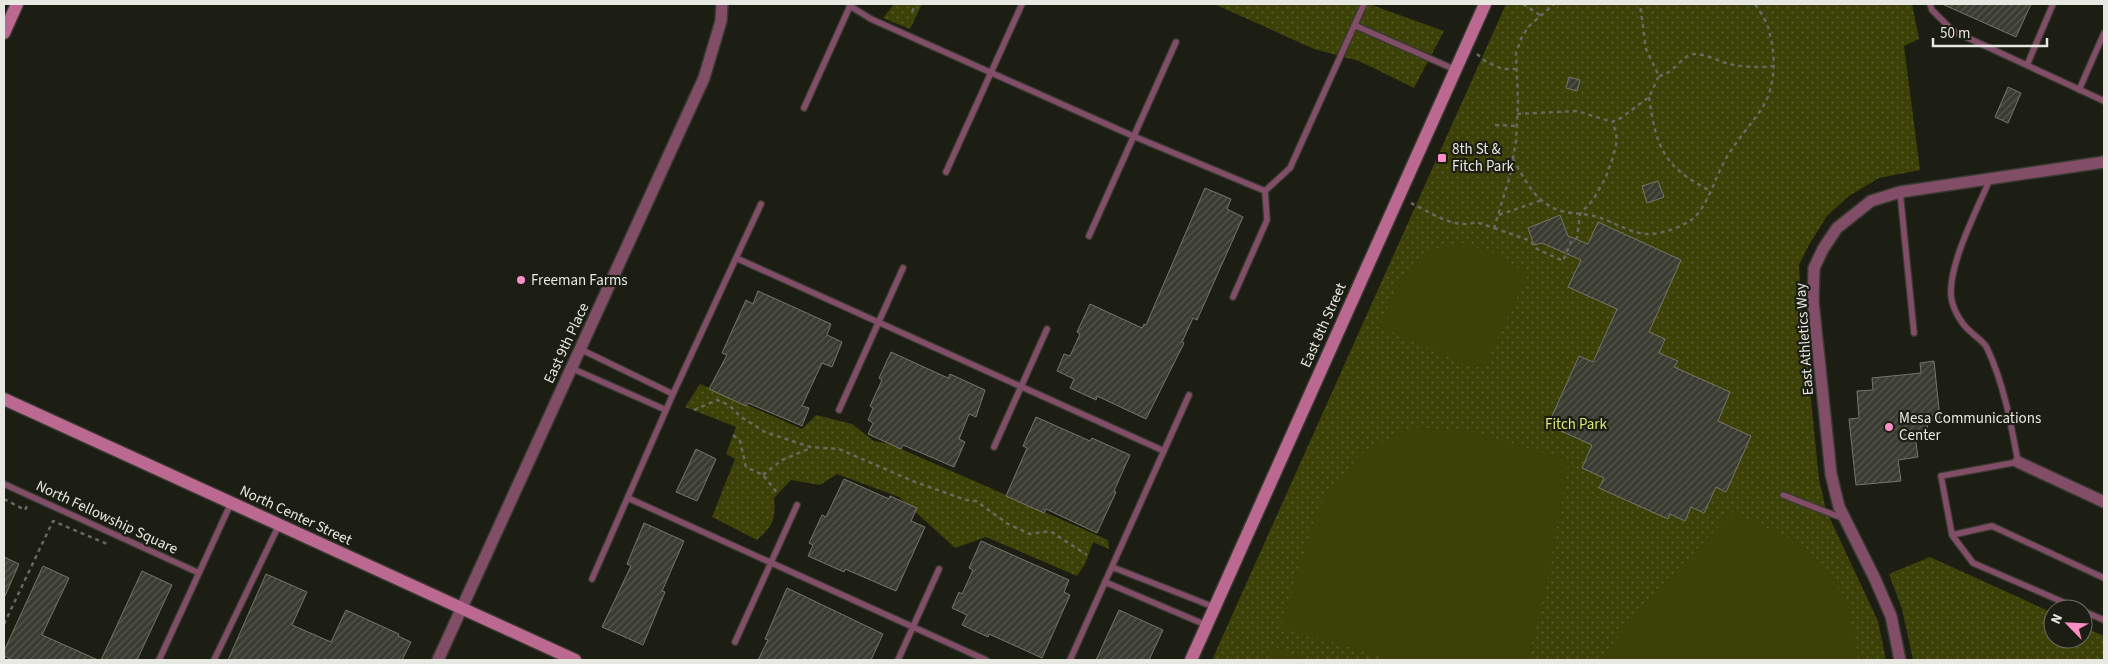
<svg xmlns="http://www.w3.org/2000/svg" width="2108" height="664" viewBox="0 0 2108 664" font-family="'Source Sans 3',sans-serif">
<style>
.grass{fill:url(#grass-dots)}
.pitch{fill:#3c4107}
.building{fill:url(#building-hatch);stroke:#75776b}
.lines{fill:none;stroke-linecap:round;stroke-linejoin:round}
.lane-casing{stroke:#383930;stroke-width:8}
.street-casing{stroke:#383930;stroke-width:14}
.secondary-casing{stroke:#383930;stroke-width:15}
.path{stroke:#676860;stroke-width:2.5;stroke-dasharray:4 4;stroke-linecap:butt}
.lane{stroke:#824e67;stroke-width:5.5}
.street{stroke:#824e67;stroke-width:11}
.secondary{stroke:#bc6992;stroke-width:12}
.poi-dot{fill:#fb8fc5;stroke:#1c1d13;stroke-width:2}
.labels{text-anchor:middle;stroke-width:4.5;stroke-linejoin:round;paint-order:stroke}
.poi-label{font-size:15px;fill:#e6e8e1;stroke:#1c1d13;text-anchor:start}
.street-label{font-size:15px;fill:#e6e8e1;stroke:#1c1d13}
.park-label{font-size:15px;fill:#dbe873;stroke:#1c1d13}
</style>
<defs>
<pattern id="grass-dots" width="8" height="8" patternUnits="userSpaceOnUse" patternTransform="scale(1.25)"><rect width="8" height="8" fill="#3c4107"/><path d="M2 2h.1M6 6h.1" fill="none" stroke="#585c2b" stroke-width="1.8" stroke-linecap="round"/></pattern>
<pattern id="building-hatch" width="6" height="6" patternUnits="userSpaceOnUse" patternTransform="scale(1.25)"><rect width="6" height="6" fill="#3a3c31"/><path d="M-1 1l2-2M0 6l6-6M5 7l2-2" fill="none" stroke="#56584f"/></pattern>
</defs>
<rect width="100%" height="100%" fill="#1c1d13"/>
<path class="grass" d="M894,4H922L910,29L883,18Z
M1214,4H1369L1444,31L1414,88L1359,61L1314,49Z
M1506,4H1912L1919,39L1904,46L1920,170L1879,178L1849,196L1827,216L1809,245L1799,265L1801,300L1819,479L1826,510L1878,621L1886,660H1212Z
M700,384L802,429L816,415L852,424L874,441L890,444L1108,540L1109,549L1093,542L1085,564L1077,576L986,537L955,548L899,497L837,474L820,485L791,480L774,498C776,520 773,525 757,540L712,517L735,459L726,454L736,427L685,407Z
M1930,557L2053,613V639H2083V627L2104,636V660H1913L1902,609L1889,574Z"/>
<path class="pitch" d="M1463,243L1492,252L1528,274L1486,363L1474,368L1380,327L1398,284L1426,251Z
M1412,427L1469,431L1569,460L1549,572L1528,660H1392L1281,627L1318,508L1360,454Z
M1732,512L1804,545L1847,599L1858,660H1599L1644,606Z
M1274,647L1308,660H1268Z"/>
<path class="building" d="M1942,4H2031L2016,37Z
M1569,77L1580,80L1577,91L1566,88Z
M2008,87L2021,93L2008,123L1995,117Z
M1658,181L1664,197L1647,203L1642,186Z
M1205,188L1231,199L1227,209L1243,217L1197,320L1193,318L1182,342L1184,343L1146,419L1097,396L1096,400L1070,388L1074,379L1057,371L1064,354L1070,356L1080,334L1077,332L1090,304L1142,328L1144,324L1146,325Z
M1560,215L1568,236L1588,244L1598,222L1681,260L1649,332L1665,339L1659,353L1678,361L1674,367L1730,392L1718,421L1751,436L1726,492L1716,487L1704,513L1691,507L1685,521L1670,514L1668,519L1599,488L1604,478L1582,468L1592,445L1548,425L1579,356L1593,362L1617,309L1568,287L1581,260L1542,243L1534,245L1528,228Z
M758,291L831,324L827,335L842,342L832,367L822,363L802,406L809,408L802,426L748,403L746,406L709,389L727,355L722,353L746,300L753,304Z
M891,352L948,378L950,374L985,390L976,417L969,414L959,439L965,442L954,467L903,445L901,449L868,434L873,423L868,420L873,408L870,406L882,380L879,378Z
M1934,361L1940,419L1927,421L1928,434L1915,436L1918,457L1898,460L1901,481L1856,485L1849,419L1859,418L1857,391L1873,390L1872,378L1921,373L1920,363Z
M1036,417L1090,441L1092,438L1130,455L1114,491L1116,492L1097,533L1046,509L1044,513L1006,496L1027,448L1023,446Z
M696,449L716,459L697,501L676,492Z
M844,479L889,499L890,496L917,508L911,521L925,527L896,591L845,569L844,572L808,556L813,545L809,543L822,515L826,517Z
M644,523L684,541L662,591L665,592L643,645L602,627L631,566L627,564Z
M981,541L1069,580L1064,592L1070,595L1042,658L989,634L988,637L962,625L967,615L952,608L959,592L962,594L973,570L969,568Z
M4,557L19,564L4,598Z
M43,566L69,578L42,635L98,660H13L4,656V651Z
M142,571L172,585L137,660H101Z
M266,574L307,592L292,625L331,642L346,610L399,634L398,636L411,642L402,660H228Z
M787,588L883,634L871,660H758L768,640L765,639Z
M1119,610L1163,630L1149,660H1096Z"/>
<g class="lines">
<g class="lane-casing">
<path id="lane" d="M849,4L850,6L871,19L1133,136L1265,191
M1930,4L1932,10L1953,31L2104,101
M1354,25L1456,70
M2027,65L2053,4
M2079,90L2104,33
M804,108L850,6
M946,172L1022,4
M1990,179C1977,210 1949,263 1951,295C1952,308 1961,324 1971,332C1976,337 1984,342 1987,348C2004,384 2011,424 2018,462L1941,476L1952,535L1992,526L2104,578
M1900,192L1914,333
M1089,236L1176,42
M736,258L1164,451
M1233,297L1267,220L1265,191L1290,168L1364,4
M580,349L673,394
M571,368L666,410
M839,410L903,268
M994,447L1047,329
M4,484L199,573L159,660
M1783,495L1842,518
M628,498L986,660
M1952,535L1973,563L2079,609
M1112,567L1214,607
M199,573L231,503
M592,579L673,394L761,204
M1105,582L1206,625
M2083,611L2104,620
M735,642L797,505
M214,660L279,525
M898,660L939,569
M1070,660L1189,395"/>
</g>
<g class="street-casing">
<path id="street" d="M2018,462L2104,502
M438,660L704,78L721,21L722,4
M1900,660L1891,616L1875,579L1839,507L1831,474L1813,301L1814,268L1823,249L1837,228L1871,201L1900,192L2104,162"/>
</g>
<g class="secondary-casing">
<path id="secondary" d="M4,33L17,4
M4,399L575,660
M1191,660L1485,4"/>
</g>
<path class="path" d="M1523,4L1540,15
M912,12L916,4
M1477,54L1485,61L1502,69H1516
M1659,76C1674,74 1682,54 1695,54C1704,54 1716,60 1726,63C1740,67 1758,68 1773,66
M1649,97C1656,146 1663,167 1709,190
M1517,114L1577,111L1612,122L1621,118L1649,97L1659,76L1646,49L1640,4
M1495,125L1517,126
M1513,159C1522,174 1530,192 1544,202C1563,217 1578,211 1598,217C1613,222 1629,232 1645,234C1659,235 1676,229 1688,222C1705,213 1714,181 1723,164C1733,144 1750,127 1762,108C1776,87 1776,54 1769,31C1767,21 1760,12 1755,4
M1411,203C1430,212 1455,230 1476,222L1494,228L1510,176L1516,141L1518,101L1516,53L1521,39L1528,27L1554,4
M1499,215L1542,200
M1494,228L1531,241L1535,248L1563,261L1571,242L1577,238L1580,214L1593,200L1606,177L1613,157L1617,141L1616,132L1612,122
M694,410L717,400L729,405L741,417L765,432L810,447L839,449L915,482L966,500L976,501L1008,524L1030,534L1050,531L1087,555
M733,435L740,441L746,467L763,475L778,494
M763,475L782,460L811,448
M4,499L25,510L27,506
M4,624L53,521L107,544"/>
<use href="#lane" class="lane"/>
<use href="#street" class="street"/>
<use href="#secondary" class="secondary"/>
</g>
<g class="poi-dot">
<rect x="1437" y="153" width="10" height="10" rx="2.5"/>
<circle cx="521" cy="280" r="5"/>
<circle cx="1889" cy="427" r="5"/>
</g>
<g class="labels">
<g class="poi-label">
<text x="1452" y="154">8th St &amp;<tspan x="1452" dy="17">Fitch Park</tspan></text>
<text x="531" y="285">Freeman Farms</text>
<text x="1899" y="423">Mesa Communications<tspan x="1899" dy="17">Center</tspan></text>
</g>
<g class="street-label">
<text transform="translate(1323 325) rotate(-66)" y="5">East 8th Street</text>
<text transform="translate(1804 339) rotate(-94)" y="5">East Athletics Way</text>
<text transform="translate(566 343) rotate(-65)" y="5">East 9th Place</text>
<text transform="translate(296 515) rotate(25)" y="5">North Center Street</text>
<text transform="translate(107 517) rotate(25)" y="5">North Fellowship Square</text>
</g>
<g class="park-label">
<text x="1576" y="429">Fitch Park</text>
</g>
</g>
<rect width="2108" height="664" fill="none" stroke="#e6e8e1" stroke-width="10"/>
<g transform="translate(2068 624) rotate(294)"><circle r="24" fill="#1c1d13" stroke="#6d6e65"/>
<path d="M0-4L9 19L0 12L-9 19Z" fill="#fb8fc5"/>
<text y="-8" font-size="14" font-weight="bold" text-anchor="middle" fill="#e6e8e1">N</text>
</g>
<path d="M1933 38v8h114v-8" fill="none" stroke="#e6e8e1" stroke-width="2.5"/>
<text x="1940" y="38" font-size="15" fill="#e6e8e1" stroke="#1c1d13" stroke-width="4" paint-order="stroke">50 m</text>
</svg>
